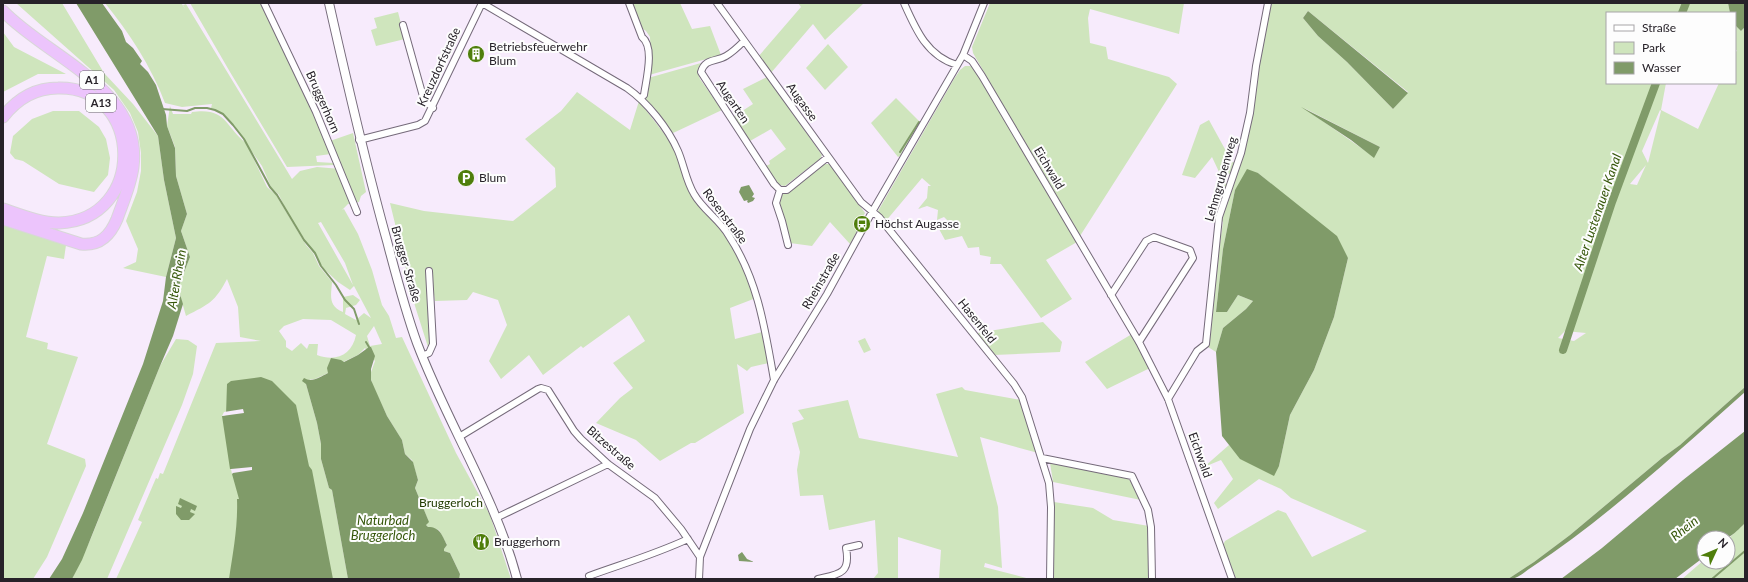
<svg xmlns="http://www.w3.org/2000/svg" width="1748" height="582" viewBox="0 0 1748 582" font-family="Lato,sans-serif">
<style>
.green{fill:#cfe5bd;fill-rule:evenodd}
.water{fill:#809b69}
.pier{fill:#f7ebfc}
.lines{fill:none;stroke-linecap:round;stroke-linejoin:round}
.stream{stroke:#809b69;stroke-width:2}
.canal{stroke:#809b69;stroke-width:8}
.minor-casing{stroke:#756a7a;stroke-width:8}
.secondary-casing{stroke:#756a7a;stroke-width:10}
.motorway-casing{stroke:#d8d7d8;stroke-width:13}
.minor{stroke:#fff;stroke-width:6}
.secondary{stroke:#fff;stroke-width:8}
.motorway{stroke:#ecc4fc;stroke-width:11}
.labels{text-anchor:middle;stroke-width:4;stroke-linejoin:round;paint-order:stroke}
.shield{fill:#fdfdfd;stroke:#676469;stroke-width:1}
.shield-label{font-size:11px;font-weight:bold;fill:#272229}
.poi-label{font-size:12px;fill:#272229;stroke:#fdfdfd;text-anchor:start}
.street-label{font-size:12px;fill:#272229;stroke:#fdfdfd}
.park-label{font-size:12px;fill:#213a00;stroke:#fdfdfd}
.water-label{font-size:13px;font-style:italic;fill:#36570a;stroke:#fdfdfd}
</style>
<rect width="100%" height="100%" fill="#f7ebfc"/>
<path class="green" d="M16,3H62L104,73L133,104L158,136L164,180L176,238L166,277L123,268L136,262L138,249L126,221L137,192L141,171V153L138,132L130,113L114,90Z
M105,3H186L182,4L185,9L183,5L186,4L292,179L300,171L317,167L341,169L330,141L353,133L366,192L361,196L359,202L348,204L342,210L344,209L358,234L372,270L382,305L389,316L396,338L402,337L456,453L490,515L511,579H458L460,574L450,553L444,551V549L447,545L439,530L428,527L426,525L428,520L415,488L418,480L412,460L405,454L402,440L387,416L372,384L370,375L375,361L365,348L358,355L343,362L330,360L328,373L315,379L308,380L306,384L317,423L321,444V459L329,488L332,490L348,579H116L142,522L138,520L156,478L158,479L160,473L163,474L216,343L261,341L240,337L238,307L227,279C215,302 209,304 186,316L178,288L190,257L181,231L187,214L176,176L175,147L167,126L170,106L173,114H191L192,112C227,107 225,127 246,143L225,115L211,108L212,104L182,107L165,103C151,66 130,34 105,3ZM247,145L262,166L271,187L279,195L288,214L324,269L338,282L350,290L354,286L371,318L364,313L356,320L345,314L346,308L356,305L360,300L353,295L343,297V312C328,306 331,296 332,282L319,266L313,253L306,245L276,195L267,187ZM321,222L345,263L353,285L318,223ZM303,319L331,320L356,335C352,355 336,362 317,355L318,344H309L307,349L301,343L292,351L286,347V341L279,331L284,326ZM374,326L382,344L370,346L367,336Z
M190,3H260L314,113L331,154L316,156L317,162L334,163V165L287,167L230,72Z
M631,3H680L692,29L710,26L721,55L649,75L651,64L650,37L646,31L640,27Z
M798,3H864L825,40L813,24L770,74L758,57L801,7Z
M990,3H1184L1179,34L1090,9L1088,18L1090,43L1106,47L1108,59L1169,77L1177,84L1080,236L1045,178L973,53L972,47Z
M1272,3H1728L1730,13H1607V83H1666L1661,110L1698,129L1719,83H1735V54L1737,50H1735V25L1741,31L1745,27V387L1680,445L1662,458L1570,535L1534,562L1508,579H1236L1223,545L1225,541L1278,510L1286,513L1312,557L1367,531L1291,498L1281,489L1259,479L1218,509L1214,503L1233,479L1221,460L1204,467L1229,445L1241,459L1279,466L1290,415L1314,370L1334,317L1348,258L1290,200L1258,173L1235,190L1223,249L1216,312H1227L1238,295L1253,301L1246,309L1223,328L1216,352L1208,347L1210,316L1207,291L1214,284L1223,222L1212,211L1216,185L1234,182L1233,174H1220L1212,157L1195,178L1182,175L1200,125L1209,120L1226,151L1227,165L1235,161H1240L1253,116L1257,78L1266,26ZM1308,11L1408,92L1393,109L1347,62L1318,36L1303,18ZM1304,108L1380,147L1374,157ZM1660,110L1661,111L1648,163L1642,151ZM1646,165L1637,185L1630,184ZM1565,331L1586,333L1574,341L1558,338Z
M398,12L405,39L376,46L371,30L377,28L374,18Z
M3,32L14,47L66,74H38L3,92Z
M828,44L848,67L825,90L806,68Z
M701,63L698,73L700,79L722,110L671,134L646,101L645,97L648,78Z
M965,66H970L975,69L1077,242L1046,260L1072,299L1041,318L1001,264H990L991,257L980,255L979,247L968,248L962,236L945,240L939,229L948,221L944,217L937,220L938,210L927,206L918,209L927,198L928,186H931L922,178L885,222L878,211L954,79L960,70Z
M767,77L822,155L820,159L785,186C775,186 771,174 766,166L770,164L769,161L786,149L771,129L750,141L733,117L753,104L743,89Z
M577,92L630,130L639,101L669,140L676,154L682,172L711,217L725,233L746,271L756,298L730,308L735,339L762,332L769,363L751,367L747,371L737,364L744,413L695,443H691L660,461L636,440L596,423L620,398L633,388L613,363L645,341L629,315L583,348L581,346L543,375L529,355L501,379L489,361L507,325L498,300L473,292L467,300L435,301L430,268H426L431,319L430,346L428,347L415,306L390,203L424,211L513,221L556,187L555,168L525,139L561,111Z
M896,98L920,122L900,156L898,157L871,123Z
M53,111H79L99,127L106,139L110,158L108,175L94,192L59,184L23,161L15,159L10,153L13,136L32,119Z
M825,164H830L834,169L865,213L856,229L858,230L850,244L830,222L812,246L790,243C789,238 778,203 779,201C779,200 782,196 782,195Z
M3,224L66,245L64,259L47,256L26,337L48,343L47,349L78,357L47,444L85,459L86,466L47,557L33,579H3Z
M1043,322L1062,342L1060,352L994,355L977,333Z
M1132,334L1150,368L1107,389L1085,362Z
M865,338L871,350L864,353L858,341Z
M176,339L188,340L197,346L193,374L182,405L107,579H72L91,538L160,366Z
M962,387L965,390L1021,400L1038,453L980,437L998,507L1002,568L985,563L984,567L1030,579H939L941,550L898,537V579H873L878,573L875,520L829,530L823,495L800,496L797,470L800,452L792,423L804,419L798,410L848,400L859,438L958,457L936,394Z
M1050,463L1126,477L1133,483L1141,500L1053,482Z
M1054,502L1093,508L1113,520L1149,526L1150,579H1054L1052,574Z
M1745,523V579H1682L1704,560V562H1728V539Z"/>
<path class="water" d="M76,3H102L122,31L126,42L133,48L142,61L140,64L148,72L156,85L166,115L167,126L175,148L176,176L187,214L181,231L190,257L178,288L183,304L173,336L160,366L82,560L72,579H49L62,559L83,513L143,364L163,301L166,277L176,238L164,180L158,136Z
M1728,3H1745V27L1741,31L1735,25V13H1730Z
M1308,11L1408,93L1393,109L1347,62L1318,36L1303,18Z
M1301,107L1380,147L1374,158L1351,140Z
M1247,169L1258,173L1337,236L1348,258L1334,317L1314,370L1290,415L1279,466L1274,476L1240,459L1222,436L1216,352L1223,328L1246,309L1253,301L1238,295L1227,312H1216L1223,249L1235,190Z
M749,185L754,194L752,197L755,198L753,201L748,203L747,201L748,200L744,201L739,192L741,187Z
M369,347H371L375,356L371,369V380L387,416L402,440L405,454L413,462L418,480L415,488L429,522L426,525L428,527C440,527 442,535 447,545L444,549V551L450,553L460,574L459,579H348L332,490L329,488L321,459V444L317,423L306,384L302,381L304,378C312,383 320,377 328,373L327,368L331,358L341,360L344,362L358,355Z
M261,377L272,381L296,405L309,466L312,470L333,579H229C233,552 238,527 237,499H239L232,474V469H230L222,416L226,415L227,384L231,381Z
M1745,387V392C1676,453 1609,516 1532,567C1524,572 1518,579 1508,579L1534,562L1570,535L1662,458L1680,445Z
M1745,431V523C1727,541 1730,538 1704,538V557L1675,579H1561L1602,548L1683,480Z
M180,498L197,506L195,511L191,509L190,512L195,514L189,520H181L176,514V506L181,508L182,506L178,504Z
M742,552L747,559L754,562L739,561L738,555Z"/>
<path class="pier" d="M243,409L244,413L222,416L224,412Z
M252,467V470L233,473L232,474L231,469Z"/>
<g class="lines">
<path class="stream" d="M162,109L187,111L195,108H207L215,110L223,114L233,125L244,139L270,187L277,195L304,240L315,253L321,266L336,285L345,300L354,309L359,324
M900,152L919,122
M366,342L369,347
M1712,579L1745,551"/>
<path class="canal" d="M1682,13L1686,3
M1563,350L1612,202L1656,83"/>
<g class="minor-casing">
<path id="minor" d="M264,3L316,112L357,212
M482,3L627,88C647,102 668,128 678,151C684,165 686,181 694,194C703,210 720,220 729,236C758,280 765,329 774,380
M629,3L642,37C655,47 646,80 644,95L641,98
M717,3L861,202L879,217L1014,384L1022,397L1049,483L1051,507L1050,579
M904,3C916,30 927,56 957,65
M403,25L424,100L433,108
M744,41C739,46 733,52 726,56C716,62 705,58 701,72L774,184L780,190H787L828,157
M963,55L972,61L982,76L1139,342L1168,399L1232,579
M359,140L418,125L425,121L482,3
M780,190L776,203L782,221L788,245
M1111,295L1146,241L1154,237L1190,250L1193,258L1139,342
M422,356L429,353L433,344L429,271
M1168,399L1197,351L1206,344L1219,217L1241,153L1250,113L1256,66L1268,3
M459,437L538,389L541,388L548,390L574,431L581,439L608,464L655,498L681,529L700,557
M1042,458L1132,476L1148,510L1151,527L1152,579
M496,518L608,464
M589,576C622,564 656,554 688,539
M699,579L700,557L750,429L774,380L827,294L872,212L963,55L984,3
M818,579C839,574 851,574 846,548L859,545"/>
</g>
<g class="secondary-casing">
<path id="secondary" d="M329,3C347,83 365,162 387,241C396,275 405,310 417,343C447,423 495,496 517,579"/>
</g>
<g class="motorway-casing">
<path id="motorway" d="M3,11C47,57 143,89 133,167C131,184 123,202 117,219C110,236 100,246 81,244L3,219
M3,117C17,99 35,88 58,88C144,86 147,220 59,223C40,223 21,215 3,209"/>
</g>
<use href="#minor" class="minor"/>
<use href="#secondary" class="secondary"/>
<use href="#motorway" class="motorway"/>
</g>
<defs>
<g id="building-disc" transform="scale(0.9)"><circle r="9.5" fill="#4f7e0b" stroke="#fdfdfd"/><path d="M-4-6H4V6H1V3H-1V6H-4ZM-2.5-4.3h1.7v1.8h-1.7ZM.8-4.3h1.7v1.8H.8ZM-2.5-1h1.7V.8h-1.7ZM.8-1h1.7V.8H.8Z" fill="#fff"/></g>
<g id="parking-disc" transform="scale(0.9)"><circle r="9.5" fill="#4f7e0b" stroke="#fdfdfd"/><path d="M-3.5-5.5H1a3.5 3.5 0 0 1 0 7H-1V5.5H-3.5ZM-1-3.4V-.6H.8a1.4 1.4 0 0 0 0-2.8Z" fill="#fff"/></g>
<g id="bus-disc" transform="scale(0.9)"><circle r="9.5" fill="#4f7e0b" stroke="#fdfdfd"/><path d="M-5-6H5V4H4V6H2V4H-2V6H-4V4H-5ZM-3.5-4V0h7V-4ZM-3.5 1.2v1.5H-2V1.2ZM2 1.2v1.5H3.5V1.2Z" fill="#fff"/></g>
<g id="restaurant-disc" transform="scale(0.9)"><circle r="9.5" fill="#4f7e0b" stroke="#fdfdfd"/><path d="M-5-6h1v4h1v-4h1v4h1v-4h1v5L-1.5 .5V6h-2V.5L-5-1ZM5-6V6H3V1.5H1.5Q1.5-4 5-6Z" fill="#fff"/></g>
</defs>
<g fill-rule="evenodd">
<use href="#building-disc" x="476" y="54"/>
<use href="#parking-disc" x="466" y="178"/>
<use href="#bus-disc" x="862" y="224"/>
<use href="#restaurant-disc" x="481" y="542"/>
</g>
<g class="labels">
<g class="shield">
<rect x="80" y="71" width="24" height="18" rx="3"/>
<rect x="86" y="94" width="30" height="18" rx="3"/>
</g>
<g class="shield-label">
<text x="92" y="84">A1</text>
<text x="101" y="107">A13</text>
</g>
<g class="poi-label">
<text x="489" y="51">Betriebsfeuerwehr<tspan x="489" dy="14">Blum</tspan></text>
<text x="479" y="182">Blum</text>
<text x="875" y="228">Höchst Augasse</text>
<text x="494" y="546">Bruggerhorn</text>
</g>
<g class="street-label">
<text transform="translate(439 67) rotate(-65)" y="4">Kreuzdorfstraße</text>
<text transform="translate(323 102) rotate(66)" y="4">Bruggerhorn</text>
<text transform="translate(733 102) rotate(56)" y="4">Augarten</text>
<text transform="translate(802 102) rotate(54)" y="4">Augasse</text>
<text transform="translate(1049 168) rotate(59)" y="4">Eichwald</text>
<text transform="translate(1221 179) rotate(-74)" y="4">Lehmgrubenweg</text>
<text transform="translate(725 216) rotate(53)" y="4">Rosenstraße</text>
<text transform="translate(406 264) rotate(74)" y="4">Brugger Straße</text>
<text transform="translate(821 281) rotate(-60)" y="4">Rheinstraße</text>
<text transform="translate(977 321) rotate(51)" y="4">Hasenfeld</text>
<text transform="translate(611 448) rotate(41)" y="4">Bitzestraße</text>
<text transform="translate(1200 455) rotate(70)" y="4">Eichwald</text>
</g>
<g class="park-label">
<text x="451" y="507">Bruggerloch</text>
</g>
<g class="water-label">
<text transform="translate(1597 212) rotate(-71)" y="5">Alter Lustenauer Kanal</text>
<text transform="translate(176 279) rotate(-80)" y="5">Alter Rhein</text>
<text x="383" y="525">Naturbad<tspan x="383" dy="15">Bruggerloch</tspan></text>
<text transform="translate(1684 528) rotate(-39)" y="5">Rhein</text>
</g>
</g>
<rect width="1748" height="582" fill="none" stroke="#272229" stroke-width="8"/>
<rect x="1606" y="12" width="130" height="72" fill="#fdfdfd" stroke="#a7a5a8"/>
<rect x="1614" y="25" width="20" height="6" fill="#ffffff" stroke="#a7a5a8"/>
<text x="1642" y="32" font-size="12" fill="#272229">Straße</text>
<rect x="1614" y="42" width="20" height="12" fill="#cfe5bd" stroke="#a7a5a8"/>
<text x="1642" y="52" font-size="12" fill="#272229">Park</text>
<rect x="1614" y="62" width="20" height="12" fill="#809b69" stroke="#a7a5a8"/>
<text x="1642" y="72" font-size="12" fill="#272229">Wasser</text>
<g transform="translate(1716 550) rotate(46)"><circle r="19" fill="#fdfdfd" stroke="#a7a5a8"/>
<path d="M0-3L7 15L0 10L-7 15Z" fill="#4f7e0b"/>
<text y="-6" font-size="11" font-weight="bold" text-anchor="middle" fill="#272229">N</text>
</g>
</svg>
